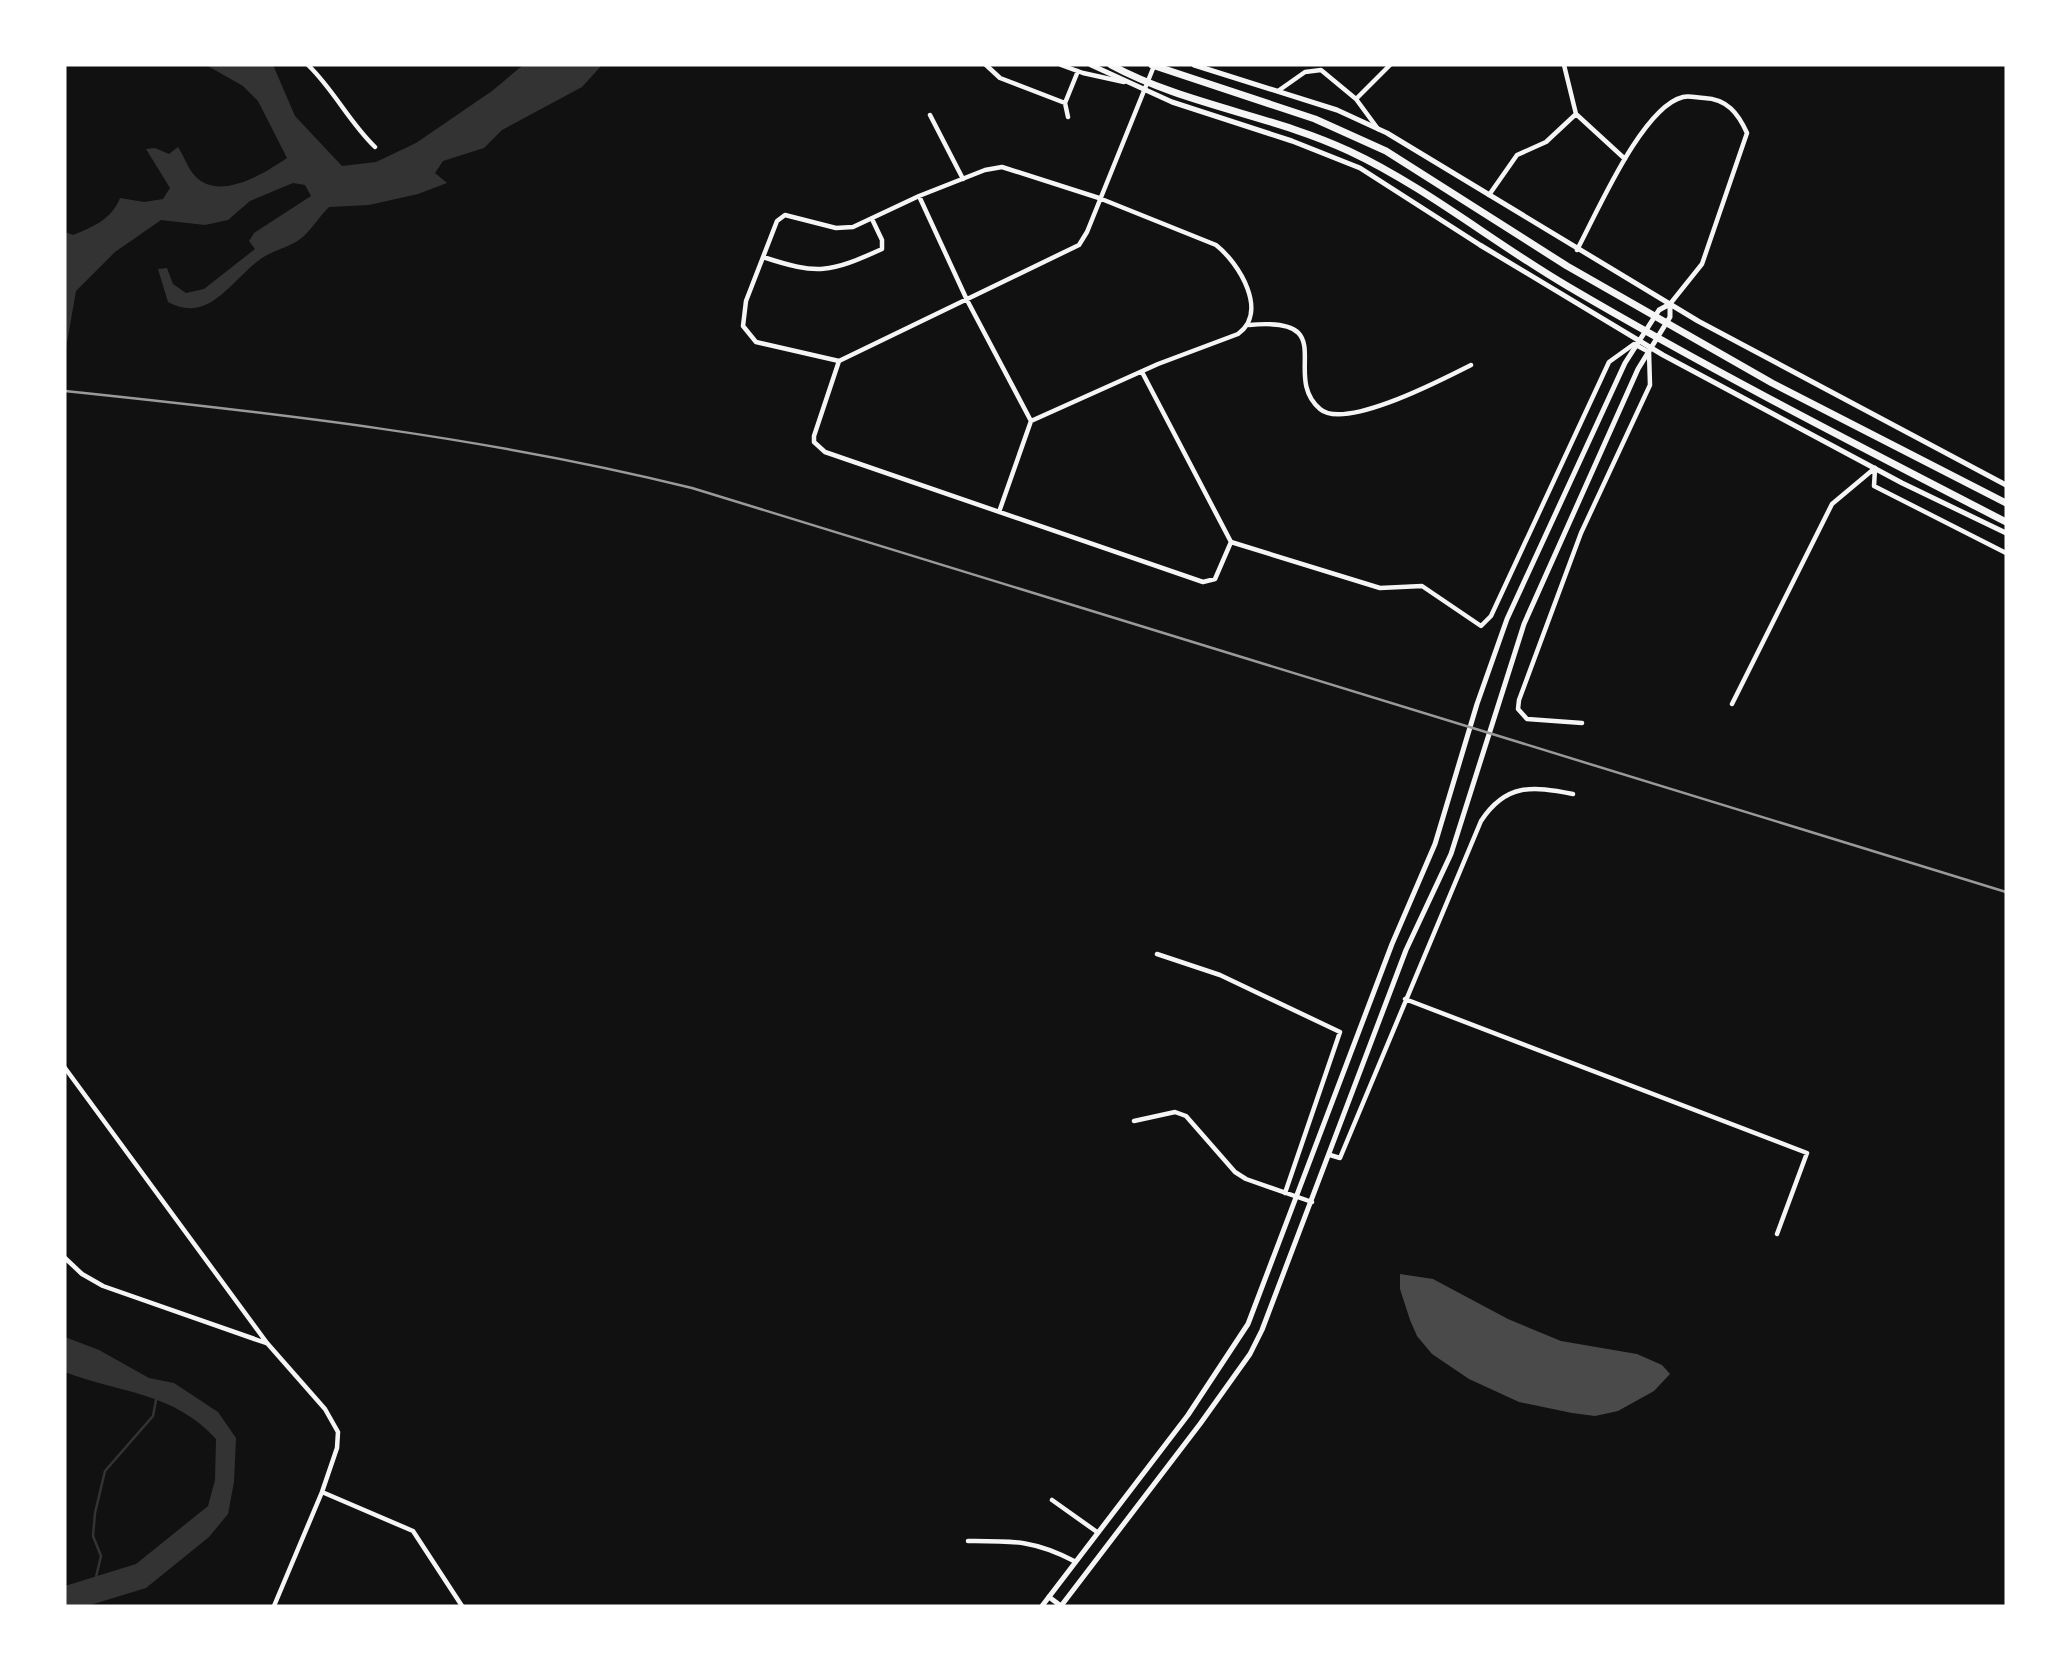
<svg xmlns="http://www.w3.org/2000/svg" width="2071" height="1671" viewBox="0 0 2071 1671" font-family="'Golos Text',sans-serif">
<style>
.water{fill:#333}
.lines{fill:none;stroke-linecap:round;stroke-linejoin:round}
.stream{stroke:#333;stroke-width:2.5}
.building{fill:#4a4a4a}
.minor{stroke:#f5f5f5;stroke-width:4.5}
.tertiary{stroke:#f5f5f5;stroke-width:5}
.secondary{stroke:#f5f5f5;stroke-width:5}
.trunk{stroke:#f5f5f5;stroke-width:7}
.rail{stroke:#9a9a9a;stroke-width:2.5}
</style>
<rect width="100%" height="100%" fill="#111"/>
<path class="water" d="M206,65H273L295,116L342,166L376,162L416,143L492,91L523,65H602L582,87L502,130L484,148L443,161L435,173L447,183L418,194L369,205L329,207C320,216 313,227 305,235C293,247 275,249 262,258C232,278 210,325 168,302L158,269L167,268L173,284L186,293L204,289L255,249L249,241L254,233L311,196L305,185L293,183L250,201L228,220L205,225L161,220L115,252L76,291L65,354V232L73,235C93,227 112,219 120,198L144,202L163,199L170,188L146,149L155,148L169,154L178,147C184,156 188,169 195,176C219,202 265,173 287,158L258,101L243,86Z
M65,1337L99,1350L149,1378L174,1383L218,1412L236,1438L234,1482L228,1514L209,1537L146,1588L87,1606H65V1586L136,1564L208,1506L215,1480L216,1439C174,1392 119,1393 65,1372Z"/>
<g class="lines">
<path class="stream" d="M96,1577L101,1556L93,1536L95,1513L105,1471L153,1416L156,1400"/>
</g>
<path class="building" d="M1400,1274L1433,1279L1508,1319L1561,1341L1637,1354L1662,1365L1670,1374L1654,1391L1618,1411L1595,1416L1572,1413L1519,1402L1469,1379L1432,1354L1417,1336L1410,1320L1400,1289Z"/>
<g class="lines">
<path class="minor" d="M308,65C334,90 349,122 375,147
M986,65L1000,78L1065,103
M1061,65L1083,73L1124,82
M1564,65L1576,114L1625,159
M1154,66L1087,232L1079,245L839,361L814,436V442L825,452L1203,582L1215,579L1231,542
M1278,91L1305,72L1321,70L1356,99L1378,129
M1356,99L1390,65
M930,115L963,179
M1068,117L1065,103L1078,71
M1489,195L1517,155L1546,142L1576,114
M919,196L967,300L1031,421
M1577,250C1597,213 1642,107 1683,97C1689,95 1698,98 1704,98C1727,99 1738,113 1747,133L1702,264L1670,304
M763,257C818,275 829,273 882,249V240L872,219
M1249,325C1343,316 1280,375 1320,409C1345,431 1445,378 1471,365
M839,361L756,342L743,326L746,301L777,221L785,215L836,228L853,227L919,196L985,170L1002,167L1099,198L1216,245C1239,263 1269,312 1238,334L1158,364L1031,421L999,512
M1142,372L1231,542L1380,588L1422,586L1481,626L1491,616L1609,362L1634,344L1649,352L1650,385L1581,533L1519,700L1518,709L1527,719L1582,723
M1875,469L1874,486L2006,553
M1732,704L1832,504L1875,468
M1157,954L1220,975L1340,1032L1285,1193
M1405,999L1807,1153L1777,1234
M65,1068L267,1343L325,1409L338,1432L337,1448L322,1492L274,1606
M1134,1121L1175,1112L1186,1116L1235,1172L1246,1179L1312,1202
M1330,1155L1340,1158L1481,821C1506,783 1532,786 1573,794
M65,1258L82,1274L103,1286L266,1343
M322,1492L413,1531L462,1606
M1052,1500L1097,1532
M968,1541C1013,1541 1034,1540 1074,1561"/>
<path class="tertiary" d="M1049,1597L1061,1606"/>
<path class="secondary" d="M1091,65L1172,102L1292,141L1360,168L1480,245L1663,355L1902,483L2006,533
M1194,65L1337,110L1387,133L1698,321L2006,485
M1042,1606L1188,1415L1248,1324L1392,944L1435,844L1477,704L1507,619L1625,363L1659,310L1670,304V317L1638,369L1524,624L1451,854L1406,950L1262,1330L1250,1354L1200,1424L1061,1606"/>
<path class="trunk" d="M1111,65C1185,105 1272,115 1349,151C1426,187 1495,244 1569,287C1712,371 1859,446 2006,522
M1152,65L1315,119L1386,151L1567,266L1772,383L2006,503"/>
<path class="rail" d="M65,391C276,413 486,437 692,488L2006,892"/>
</g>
<rect width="2071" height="1671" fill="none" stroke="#ffffff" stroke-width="133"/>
</svg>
